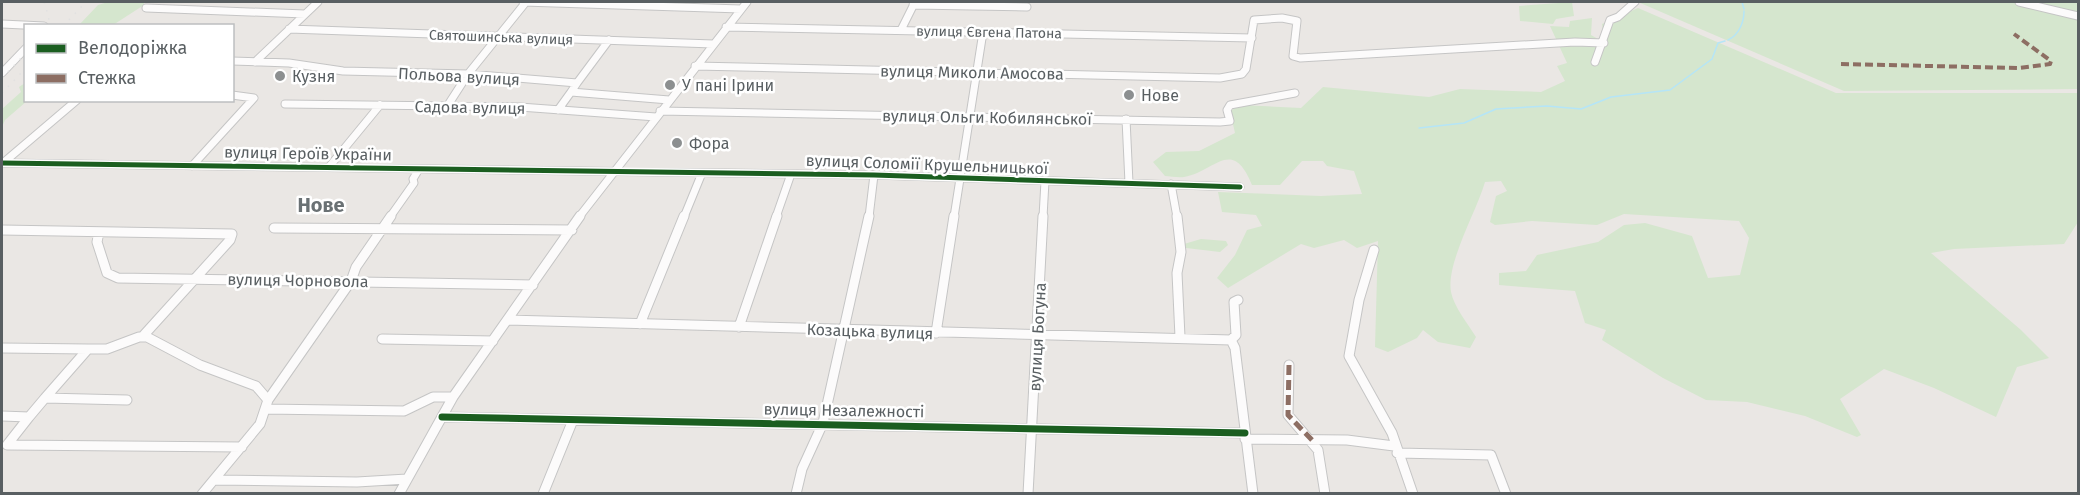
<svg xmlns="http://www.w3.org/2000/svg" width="2080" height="495" viewBox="0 0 2080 495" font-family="'Fira Sans',sans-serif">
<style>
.green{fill:#d5e6ce}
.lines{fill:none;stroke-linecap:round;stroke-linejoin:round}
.stream{stroke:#b5e5f7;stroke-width:1.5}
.minor-far1-casing{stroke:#c5c5c5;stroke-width:9}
.minor-casing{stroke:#c5c5c5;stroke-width:11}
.minor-far1{stroke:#fcfbfb;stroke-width:7}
.minor{stroke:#fcfbfb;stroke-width:9}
.rail{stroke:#e1e1e1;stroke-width:1.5;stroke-dasharray:1.5 7;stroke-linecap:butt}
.quiet-far1{stroke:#8d6e63;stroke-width:4;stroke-dasharray:8 4;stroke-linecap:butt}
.quiet{stroke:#8d6e63;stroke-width:5;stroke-dasharray:10 5;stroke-linecap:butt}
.cycleway-far1-casing{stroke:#fff;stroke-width:8}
.cycleway-casing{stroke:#fff;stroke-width:10}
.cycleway-far1{stroke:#1b5e20;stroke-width:5}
.cycleway{stroke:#1b5e20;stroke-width:7}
.poi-dot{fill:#8c8f90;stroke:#fff;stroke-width:2}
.labels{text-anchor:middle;stroke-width:5;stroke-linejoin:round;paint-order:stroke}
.far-street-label{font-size:14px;fill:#595f62;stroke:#fff}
.street-label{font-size:16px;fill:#595f62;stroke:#fff}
.poi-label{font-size:16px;fill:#595f62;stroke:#fff;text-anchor:start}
.quarter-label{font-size:20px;font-weight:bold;fill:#6a7174;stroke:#fff}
</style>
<rect width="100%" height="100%" fill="#eae7e4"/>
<path class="green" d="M108,2H144V5L113,25H79L98,5Z
M1572,2L1574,16L1556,19L1553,24L1520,21L1519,6Z
M1638,2H2078V89L1844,91Z
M1638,8L1836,93H2078V222L2064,244L1954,249L1931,253L2021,330L2049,358L2017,367L1996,417L1934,388L1884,369L1840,399L1861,435L1857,437L1805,416L1747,402L1706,400L1663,378L1602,340L1606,330L1585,323L1575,291L1499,285V273L1526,271L1537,255L1598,242L1624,225L1645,223L1692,236L1708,278L1740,275L1749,238L1739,221L1624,214L1597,225L1532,221L1495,225L1490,222L1496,196L1507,191L1501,181L1485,182C1476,213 1446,263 1451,292C1454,307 1468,324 1476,337L1470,348L1438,342L1423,330L1417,338L1388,352L1375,347L1378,241L1357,248L1344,240L1314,248L1301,244L1228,288L1217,278L1235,255L1247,230L1262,226L1256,215L1222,212L1218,192L1321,196L1362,194L1354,171L1327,166L1323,161H1302L1280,185H1252C1232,136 1215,172 1184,177C1178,178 1170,176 1165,176L1153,162L1166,152L1199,151L1235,133L1230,111L1241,105L1301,108L1323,87L1429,97L1460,89L1541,92L1565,81L1557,66L1567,63L1550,26L1569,27L1570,21L1592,18L1591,35L1598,39L1604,38L1602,24Z
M25,83L27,101L5,120L2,127V109L21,92L19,87Z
M1201,239L1226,241L1228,245L1220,252L1186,248L1184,244Z"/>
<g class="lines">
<path class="stream" d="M1742,2L1744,9
M1728,40C1739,35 1744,22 1744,11
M1419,128L1464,123L1496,109L1547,106L1581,109L1611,97L1670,90L1712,59L1718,43L1725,41"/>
<g class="minor-far1-casing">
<path id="minor-far1" d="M523,2L741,9
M2019,2L2078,16
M913,5L1027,7
M146,8L305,14
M2,24L44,26
M726,27L1252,38
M289,29L713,44
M901,30L915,2
M232,61L289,63L343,71L468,74L577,83L571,92L669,100
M255,62L318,2
M1595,62L1610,20L1618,17L1635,2
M695,66L1220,78L1242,74L1246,69L1254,20L1282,18L1297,21L1293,56L1300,58L1575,42L1604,43
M2,73L26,48
M577,83L609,40
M285,104L520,107L656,117
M448,105L468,74L526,2
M558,110L571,92
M660,111L1220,122L1230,121L1227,110L1230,105L1295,93
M1126,119L1129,183
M2,163L874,175L1240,187
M3,163L77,100
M192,166L254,98L232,95
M329,167L380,105
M1171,184L1177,217
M390,217L414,183L413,179L419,169
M579,217L747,2
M684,217L702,173
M776,217L791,174
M869,217L874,175
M954,217L983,32
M1043,217L1045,181"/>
</g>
<g class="minor-casing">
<path id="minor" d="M1177,216L1181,252L1177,273L1180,337
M274,228L572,230
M2,230L232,234L230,240L143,336
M99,232L97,242L107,273L118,278L533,285
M1374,250L1359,300L1349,356L1392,433L1413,494
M508,320L1231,340
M640,324L684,216
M739,327L777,216
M936,333L954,216
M382,339L493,341
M1231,340L1235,348L1253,494
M1231,340L1236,335L1234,302L1238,300
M2,348L88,349
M1289,365L1288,415L1318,450L1325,494
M127,400L45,398L88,349H107L139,337H147L200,365L256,386L268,400
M265,409L404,411L433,397H453
M2,416L29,417L7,445L242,447
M29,417L45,398
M442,417L1245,433
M1245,439L1347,440L1394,446
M1397,453L1491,455L1506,494
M215,480L357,482L407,479
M202,494L260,424L268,400L351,281L356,267L391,216
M399,494L453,397L580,216
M543,494L573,420
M796,494L802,469L823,423L869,216
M1028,494L1043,216"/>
</g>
<use href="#minor-far1" class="minor-far1"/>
<use href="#minor" class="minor"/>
<path class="rail" d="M44,2L49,18L47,26
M63,26L86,2
M2,78L26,53
M2,93L26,68"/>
<path class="quiet-far1" d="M1841,64L2019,68L2050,64L2051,61L2014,34"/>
<path class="quiet" d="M1289,365L1288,415L1312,440"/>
<g class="cycleway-far1-casing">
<path id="cycleway-far1" d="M2,163L874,175L1240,187"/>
</g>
<g class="cycleway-casing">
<path id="cycleway" d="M442,417L1245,433"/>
</g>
<use href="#cycleway-far1" class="cycleway-far1"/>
<use href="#cycleway" class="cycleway"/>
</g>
<g class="poi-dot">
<circle cx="280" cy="76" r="6"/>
<circle cx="670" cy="85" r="6"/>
<circle cx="1129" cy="95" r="6"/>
<circle cx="677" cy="143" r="6"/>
</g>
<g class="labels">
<g class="far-street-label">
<text transform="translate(989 32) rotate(1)" y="5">вулиця Євгена Патона</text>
<text transform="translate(501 37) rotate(2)" y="5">Святошинська вулиця</text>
</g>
<g class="street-label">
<text transform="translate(972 72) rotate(1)" y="6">вулиця Миколи Амосова</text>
<text transform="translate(459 76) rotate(3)" y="6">Польова вулиця</text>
<text transform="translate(470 107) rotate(1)" y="6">Садова вулиця</text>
<text transform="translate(987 117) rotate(1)" y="6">вулиця Ольги Кобилянської</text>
<text transform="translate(308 153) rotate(1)" y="6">вулиця Героїв України</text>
<text transform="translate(927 164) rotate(2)" y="6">вулиця Соломії Крушельницької</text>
<text transform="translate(298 280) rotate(1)" y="6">вулиця Чорновола</text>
<text transform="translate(870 331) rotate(2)" y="6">Козацька вулиця</text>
<text transform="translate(1037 337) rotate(-87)" y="6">вулиця Богуна</text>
<text transform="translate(844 410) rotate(1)" y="6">вулиця Незалежності</text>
</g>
<g class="poi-label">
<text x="292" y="82">Кузня</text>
<text x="682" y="91">У пані Ірини</text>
<text x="1141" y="101">Нове</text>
<text x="689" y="149">Фора</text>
</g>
<g class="quarter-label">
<text x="321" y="212">Нове</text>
</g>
</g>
<rect width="2080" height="495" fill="none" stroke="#595f62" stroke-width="6"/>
<rect x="24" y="24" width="210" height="78" fill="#ffffff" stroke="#bdbfc0" stroke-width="1.5"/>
<rect x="36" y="44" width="30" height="9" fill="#1b5e20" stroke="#bdbfc0" stroke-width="1.5"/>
<text x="78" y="54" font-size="18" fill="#595f62">Велодоріжка</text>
<rect x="36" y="74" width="30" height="9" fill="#8d6e63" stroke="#bdbfc0" stroke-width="1.5"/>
<text x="78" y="84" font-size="18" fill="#595f62">Стежка</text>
</svg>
